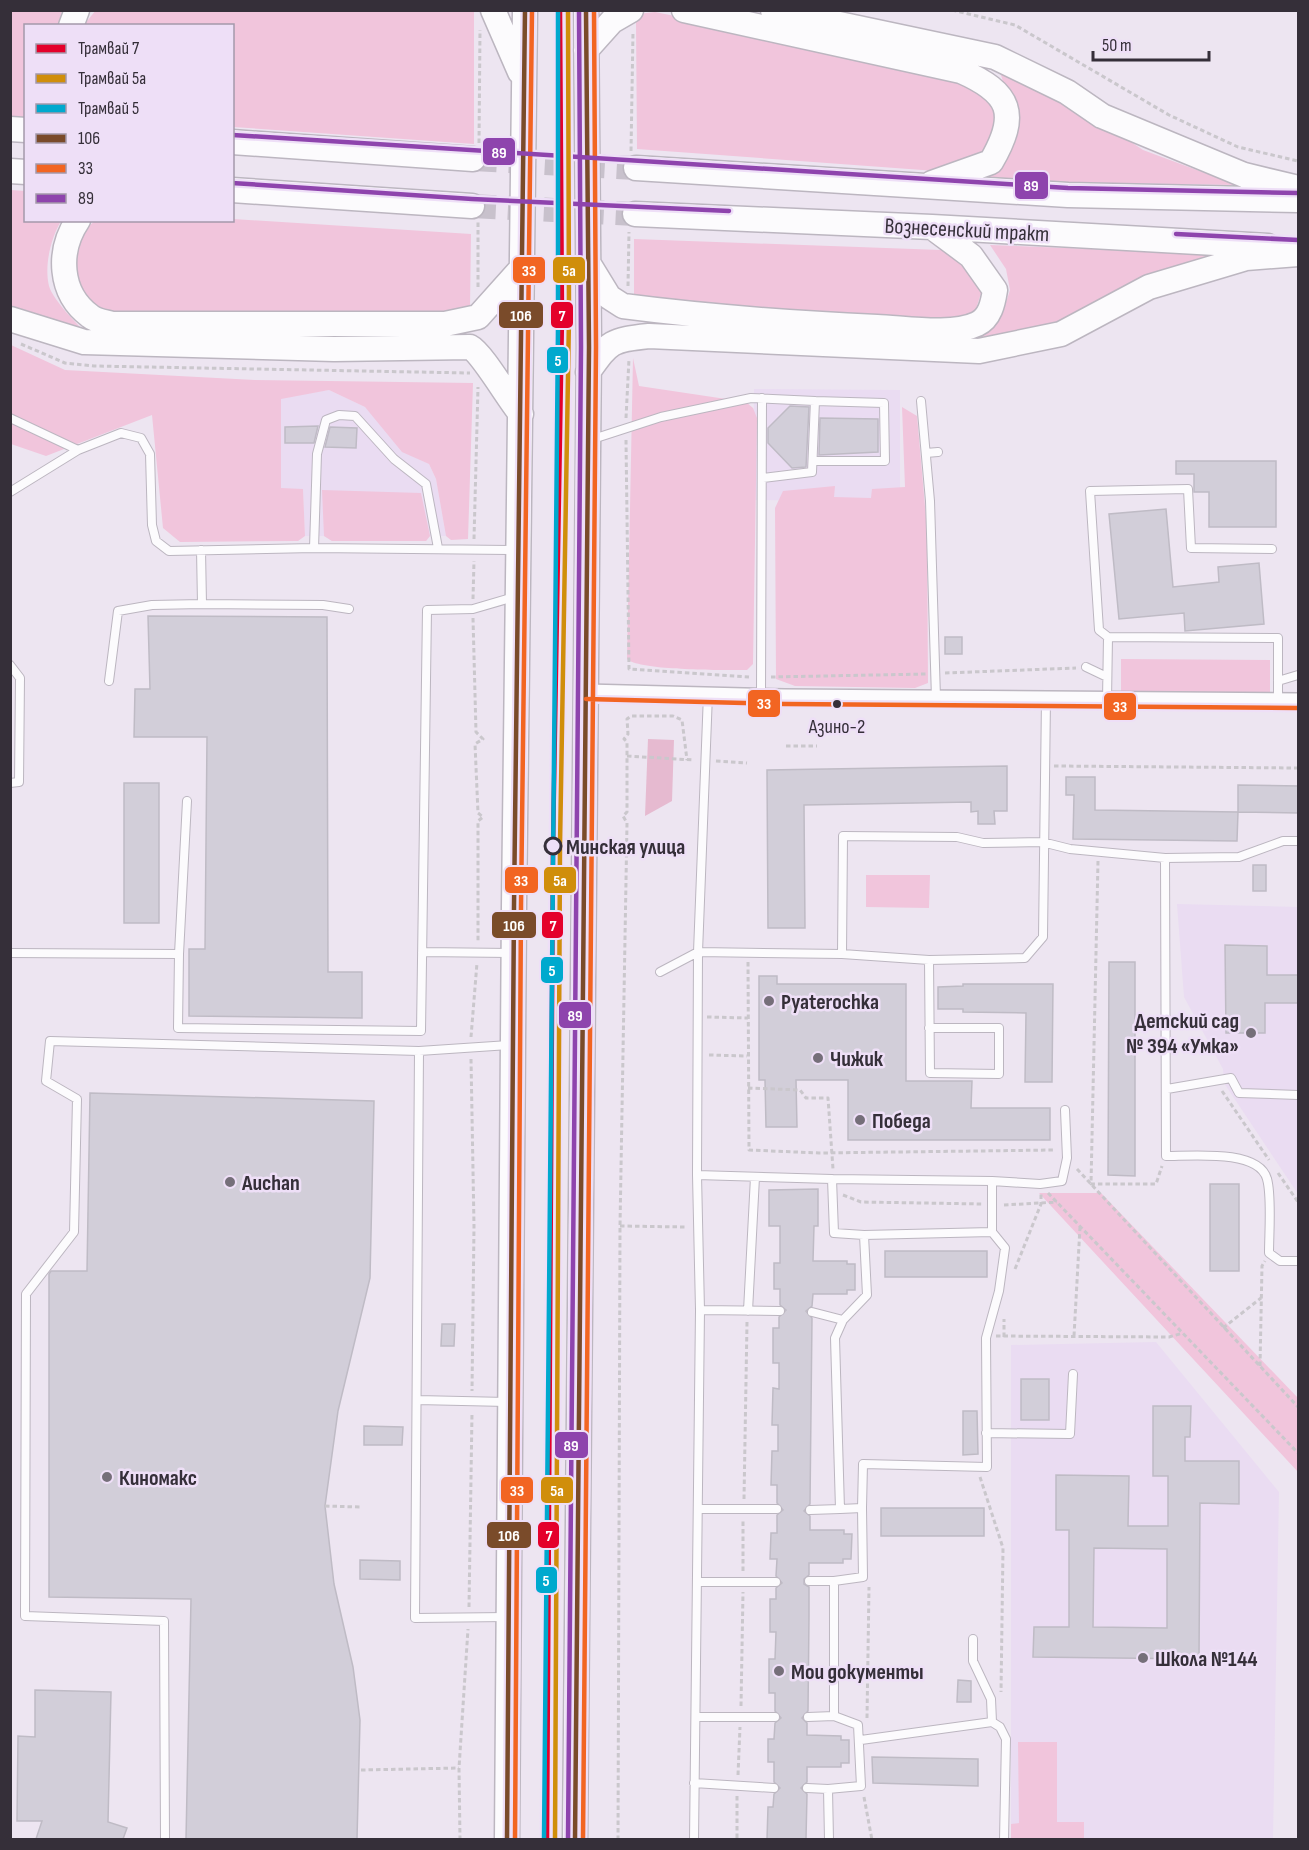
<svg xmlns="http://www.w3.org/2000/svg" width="1309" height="1850" viewBox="0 0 1309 1850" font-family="'Sofia Sans Condensed',sans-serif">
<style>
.built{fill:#eadcf2}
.green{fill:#f1c5dc}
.forest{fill:#e6bad0}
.building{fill:#d2ced9;stroke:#bfbbc5;stroke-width:1.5;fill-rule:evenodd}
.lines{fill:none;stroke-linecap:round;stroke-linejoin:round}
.primary-tunnel{stroke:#c8c1cc;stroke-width:24;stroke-dasharray:24 12;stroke-linecap:butt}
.lane-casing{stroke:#bcb6c0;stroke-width:10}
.street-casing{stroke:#bcb6c0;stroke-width:18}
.primary-casing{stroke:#bcb6c0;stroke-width:27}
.path{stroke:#cac7cc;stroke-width:3;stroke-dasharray:4.5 3;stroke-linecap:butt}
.lane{stroke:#fcfbfd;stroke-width:8}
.street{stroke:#fcfbfd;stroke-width:15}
.primary{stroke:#fcfbfd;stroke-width:24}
.bus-1-casing{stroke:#eedff7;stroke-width:9}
.bus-2-casing{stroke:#eedff7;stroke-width:9}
.bus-3-casing{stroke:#eedff7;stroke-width:9}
.bus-1{stroke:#7a4b2a;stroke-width:4.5}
.bus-2{stroke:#f26522;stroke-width:4.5}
.bus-3{stroke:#8e44ad;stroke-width:4.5}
.tram-1-casing{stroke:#eedff7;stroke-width:9}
.tram-2-casing{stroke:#eedff7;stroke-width:9}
.tram-3-casing{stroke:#eedff7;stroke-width:9}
.tram-1{stroke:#e4002b;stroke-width:4.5}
.tram-2{stroke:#d08e0b;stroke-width:4.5}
.tram-3{stroke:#00a9ce;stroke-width:4.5}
.bus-dot{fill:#352f39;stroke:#eedff7;stroke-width:2}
.stop-dot{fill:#eedff7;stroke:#352f39;stroke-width:3}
.poi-dot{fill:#756f79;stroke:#eedff7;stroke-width:2}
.labels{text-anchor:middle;stroke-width:5;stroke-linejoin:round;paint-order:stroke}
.bus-label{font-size:20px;fill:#352f39;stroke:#eedff7}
.street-label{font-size:22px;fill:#352f39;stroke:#eedff7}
.stop-label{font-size:22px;font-weight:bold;fill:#352f39;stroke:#eedff7;text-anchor:start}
.poi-label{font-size:22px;font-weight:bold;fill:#352f39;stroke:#eedff7;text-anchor:start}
.line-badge{stroke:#eedff7;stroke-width:2}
.badge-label{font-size:16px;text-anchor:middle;font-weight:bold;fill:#fff}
</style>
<rect width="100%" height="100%" fill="#ede5f1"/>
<path class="built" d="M754,389L900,390V502L753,500Z
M329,390L365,407L412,456L429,464L436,479L446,536H430L426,541H332L324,536H305L303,490L281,489V398Z
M1177,904L1298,907V1194L1224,1083L1223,1069L1184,997Z
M1156,1342L1279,1492L1273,1839H1011V1345Z"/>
<path class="green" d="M96,10L474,11V144L233,127L232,26H83Z
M10,11H62L58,25L26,26L25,120L11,119Z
M655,12L952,72L971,79L996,111V132L981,160L936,171L637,149L636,23L638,14Z
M997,62L1055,91L1143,150L1237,185L985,181C1014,129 1015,119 997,62Z
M11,190L25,191L26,220L61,221C51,238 44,265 49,286C53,300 77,324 88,335L56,327L11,306Z
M233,219L471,234L470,309L451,319L134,318L98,312L81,296L72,258L85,229L95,221Z
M634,239L941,250L963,254L983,287L975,312L960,322L634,303Z
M990,245L1216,254L1162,271L1120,295L1070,319L1001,339L972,340L990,331L1003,312L1010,290L1006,269Z
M11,345L65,370L255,380L473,383L468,539L451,540L446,536L436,479L429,464L402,452L365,407L329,390L281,399V488L303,489L305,536L298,541L180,542L163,528L152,415L46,456L11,444Z
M633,358L639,386L746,402L753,408L757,418L753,664L747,670C725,670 640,671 627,659Z
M902,407L917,416L927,529L928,683L915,688L795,686L776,679L775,508L783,491L835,486L834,497L871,498L872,489L905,487Z
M322,490L421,493L430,536L426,541H332L324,536Z
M1121,659L1270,660V692H1121Z
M866,875H930L929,908L866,907Z
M1039,1193H1101L1298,1398V1472Z
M1018,1742H1057V1822H1084V1839H1011V1824L1019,1823Z"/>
<path class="forest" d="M648,739L674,740L672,801L645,816Z"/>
<path class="building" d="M790,406L809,407L806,467L792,468L768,443V428Z
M820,418L878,419V452L819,455Z
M318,426L314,443H285V427Z
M330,427L357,428L356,448L325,447Z
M1176,461H1276V527H1209V492H1194V474H1176Z
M1166,509L1173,587L1219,582L1218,567L1259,563L1264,624L1185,631L1184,613L1119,619L1109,514Z
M148,616L327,617L328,972H362V1018L189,1016V949H205L207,737H134L135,689H150Z
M945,637H962V654H945Z
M1007,766V811H994L995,824H978V811L971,812V802L804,805L805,928H768L767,770Z
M1066,777H1095V810L1238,812L1237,841L1073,839L1074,795H1066Z
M124,783H159V923H124Z
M1238,785L1299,786V813L1238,812Z
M1253,865H1266V891H1253Z
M1225,945L1267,946V975H1299V1003H1265V1033H1226Z
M1109,962H1135V1176L1108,1175Z
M759,976H777V984H906V1081H972L971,1108H1050V1140H848V1080H796L797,1127H766L765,1080H759Z
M963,984H1053L1052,1082H1025L1026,1013L963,1012V1009H938V987L963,986Z
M90,1093L374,1101L370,1278L338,1411L325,1506L334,1584L353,1667L360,1720L357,1839H186L191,1599L49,1597V1274L51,1271H87Z
M1210,1184H1239V1271H1210Z
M818,1189V1226H814L813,1261H847V1264H855V1290H847V1294H813L812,1306L806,1311L812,1318L810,1504L804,1511L810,1516V1530H844V1534H852L851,1559H843V1563H809V1575L804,1579V1584L809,1587V1617L808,1711L802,1718L807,1723V1735L841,1736V1740H849V1763H841V1767H807V1782L801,1788L807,1794L806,1839H767L768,1807H773L774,1794L780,1788L774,1782V1762H768V1739H774L775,1723L781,1718L775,1711V1693H769V1659H775L776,1632H770V1599H776V1588L782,1583L776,1576L777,1559H770L771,1533H777V1515L783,1510L777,1503V1485H771L772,1451H778V1425H772L773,1388L779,1389V1363H773V1328H779V1317L786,1310L780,1305V1289H774V1263H780V1226H769V1190Z
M885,1251H987V1277H885Z
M442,1324H455L454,1346H441Z
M1021,1379H1049V1420H1021Z
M1153,1406H1191L1190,1437H1185V1461H1239V1504L1200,1503L1199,1659L1033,1657L1034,1627H1069V1530H1056V1475L1129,1476L1128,1526H1168V1476H1153ZM1094,1548L1167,1549V1628L1093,1627Z
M963,1411H977L978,1454L963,1455Z
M364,1426L403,1427L402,1445H364Z
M881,1508H984V1536H881Z
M360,1560L400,1561V1580L360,1579Z
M958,1680L971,1681V1702H957Z
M35,1690L111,1692L108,1822L127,1828L123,1839H36L42,1821H17L18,1736L35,1737Z
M872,1757L978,1759V1786L873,1783Z"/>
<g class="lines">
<path class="primary-tunnel" d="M473,159L636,168
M472,206L635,214"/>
<g class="lane-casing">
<path id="lane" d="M921,401L930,501L936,698
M10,418L78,450
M593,439L661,417L751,398L815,401L812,472L763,478
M926,453L938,452
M813,461H885L884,403L815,401
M10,492L78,450L121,433L141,438L150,454L152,525L156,541L169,551L314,548L516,550
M314,548L317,454L326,420L339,415L355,416L394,459L426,484L438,548
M201,550L202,604
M1108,637L1099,630L1090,491L1188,489L1191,548L1272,549
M10,665L20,678L19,782L10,783
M1086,667L1107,677
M109,681L118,611L152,605L202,604L323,605L349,609
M1278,681L1298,675
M761,695L762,398
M1107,700L1108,637L1278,638V701
M1165,858L1166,1156C1191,1156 1259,1149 1267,1179C1272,1196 1269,1234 1269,1253L1280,1261H1298
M422,952L511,953
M10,953L179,954L178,1028L421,1031L427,610L473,609L514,597
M179,954L187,801
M842,954L843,836L957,837L983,843L1042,842L1070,849L1165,858L1239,857L1283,841H1298
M929,960C929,998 930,1036 930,1073L999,1074V1028H929
M660,972L698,952L842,954L929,960L1025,958L1043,937L1046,699
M419,1051L415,1618L507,1617
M1167,1089L1231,1078L1239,1093L1298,1095
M697,1175L832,1179L834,1233L864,1235L867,1295L843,1320L835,1338L840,1509L862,1508L863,1577L834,1581V1716L858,1725L861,1786L828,1789L829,1840
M832,1179L992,1181L1040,1184L1062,1181L1067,1158L1065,1110
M864,1235L992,1232V1181
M700,1310L780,1311
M748,1311L755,1177
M812,1312L843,1320
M417,1400L507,1402
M986,1433L1070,1434L1073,1374
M862,1508L863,1464L987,1467L986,1338L999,1291L1005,1248L992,1232
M699,1509H777
M810,1510L840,1509
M809,1581H834
M698,1582H776
M973,1639V1661L991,1699L992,1722
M697,1717H775
M808,1717L834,1716
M861,1740L992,1722L1000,1727L1006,1739L1004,1840
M694,1783L774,1788
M807,1788L828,1789
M165,1840L164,1621L25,1616L26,1294L74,1232L77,1099L46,1081L50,1041L419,1051L509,1045
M694,1840L700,1310L697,1175L698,952L708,694"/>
</g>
<g class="street-casing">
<path id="street" d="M586,692L785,697L1298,701"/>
</g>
<g class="primary-casing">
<path id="primary" d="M493,10L520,72
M684,10L961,71C1011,93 1019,114 991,162L932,183
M773,10L995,57L1067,92L1102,116L1244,175L1298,188
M71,26L77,10
M586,50L612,21L631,10
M10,129L26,130
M232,142L473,159
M636,168L1068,195L1298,200
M10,171L26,172
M232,190L472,206
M635,214L932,227L1268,246
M78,220C57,251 59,293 90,316C96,321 106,322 112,324H445L478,317L521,269
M590,266L609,297L623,306C707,317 792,323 877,327C905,328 952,336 977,324C990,318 993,303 995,290L971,256L932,227
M10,319L84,342L334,349L470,347C482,353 509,400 521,414
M588,372C610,341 611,340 649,336L979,351L1061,334L1149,287L1246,258L1298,254
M507,1840L514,906L525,10
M575,1840L589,347L586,10"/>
</g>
<path class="path" d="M952,10L1015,25L1169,115L1238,147L1298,161
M479,143L480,30
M631,151L633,31
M628,286L629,232
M478,287V222
M21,344L65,363L94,366L470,373
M626,418L629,359
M626,440L629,669L749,677
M474,539L478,387
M473,599L474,561
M473,618L476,732L483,739L475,744L478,813L483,817L478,821V941
M945,673L1076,668
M771,677L926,674
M786,746H817
M627,756L694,760
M716,761L747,763
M1054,766L1298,768
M1098,861L1091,1184H1156L1162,1166
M748,962L749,1150L819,1153L1055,1150
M707,1017L748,1018
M471,1037L477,963
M709,1055L747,1056
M471,1059L474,1226L472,1391
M748,1088L800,1090L806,1098H828L833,1169
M1222,1091L1269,1160
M1077,1169L1298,1407
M1278,1173L1298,1202
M1048,1193L1298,1453
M843,1195L861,1202L982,1204
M1004,1205L1057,1202
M620,1226L687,1227
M1015,1269L1041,1204V1194
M1223,1328L1261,1298
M996,1336L1169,1337L1183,1333
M1074,1336L1080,1227
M1004,1337V1319
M1260,1366L1262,1266L1265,1261
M980,1477L1003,1548L1001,1692
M744,1499L747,1322
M325,1506L360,1507
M743,1571V1520
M469,1607L472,1413
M741,1706L743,1592
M867,1718L869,1587
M361,1770L459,1768
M738,1775L740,1727
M737,1796V1840
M864,1797L872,1840
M460,1840L459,1768L468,1629
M618,1840L620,1226L627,823L623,816L627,812V742L624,739L628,734L627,719L631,716H673L682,720L687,760"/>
<use href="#lane" class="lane"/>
<use href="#street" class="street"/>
<use href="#primary" class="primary"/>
<g class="bus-1-casing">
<path id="bus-1" d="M507,1840L514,906L525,10
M575,1840L589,347L586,10"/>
</g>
<g class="bus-2-casing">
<path id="bus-2" d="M586,699L785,704L1298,708
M515,1840L521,906L532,10
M583,1840L596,347L594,10"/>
</g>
<g class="bus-3-casing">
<path id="bus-3" d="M233,135L1068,188L1298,193
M232,183L472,199L729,211
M1176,234L1298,240
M568,1840L581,347L579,10"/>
</g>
<use href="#bus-1" class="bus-1"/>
<use href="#bus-2" class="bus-2"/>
<use href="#bus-3" class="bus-3"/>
<g class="tram-1-casing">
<path id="tram-1" d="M547,1840L553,846L562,317L560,10"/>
</g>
<g class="tram-2-casing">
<path id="tram-2" d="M555,1840L560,846L569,317L568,10"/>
</g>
<g class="tram-3-casing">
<path id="tram-3" d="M544,1840L558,326V10"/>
</g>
<use href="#tram-1" class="tram-1"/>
<use href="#tram-2" class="tram-2"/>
<use href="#tram-3" class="tram-3"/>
</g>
<circle class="bus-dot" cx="837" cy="704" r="5"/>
<circle class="stop-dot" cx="553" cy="846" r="8"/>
<g class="poi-dot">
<circle cx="769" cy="1001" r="6"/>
<circle cx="1251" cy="1033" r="6"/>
<circle cx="818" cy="1058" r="6"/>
<circle cx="860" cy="1120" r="6"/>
<circle cx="230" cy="1182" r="6"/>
<circle cx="107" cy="1477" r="6"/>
<circle cx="1143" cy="1658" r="6"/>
<circle cx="779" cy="1671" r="6"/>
</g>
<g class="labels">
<g class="bus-label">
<text x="837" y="733">Азино-2</text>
</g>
<g class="street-label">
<text transform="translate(967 229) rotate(3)" y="8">Вознесенский тракт</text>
</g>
<g class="stop-label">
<text x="566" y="854">Минская улица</text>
</g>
<g class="poi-label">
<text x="781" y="1009">Pyaterochka</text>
<text x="1239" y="1028" text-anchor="end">Детский сад<tspan x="1239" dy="25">№ 394 «Умка»</tspan></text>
<text x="830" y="1066">Чижик</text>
<text x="872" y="1128">Победа</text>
<text x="242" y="1190">Auchan</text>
<text x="119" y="1485">Киномакс</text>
<text x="1155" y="1666">Школа №144</text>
<text x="791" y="1679">Мои документы</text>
</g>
</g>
<g class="line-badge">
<rect x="482" y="137" width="34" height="29" rx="6" fill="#8e44ad"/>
<rect x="1014" y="171" width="35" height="29" rx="6" fill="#8e44ad"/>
<rect x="512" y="256" width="34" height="28" rx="6" fill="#f26522"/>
<rect x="552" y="256" width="34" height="28" rx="6" fill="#d08e0b"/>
<rect x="498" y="301" width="46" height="28" rx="6" fill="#7a4b2a"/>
<rect x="550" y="301" width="24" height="28" rx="6" fill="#e4002b"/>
<rect x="546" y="346" width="23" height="28" rx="6" fill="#00a9ce"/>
<rect x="747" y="689" width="34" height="29" rx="6" fill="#f26522"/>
<rect x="1103" y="692" width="34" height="29" rx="6" fill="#f26522"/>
<rect x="543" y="866" width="34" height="28" rx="6" fill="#d08e0b"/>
<rect x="504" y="866" width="35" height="28" rx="6" fill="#f26522"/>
<rect x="541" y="911" width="23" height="28" rx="6" fill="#e4002b"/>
<rect x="491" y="911" width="46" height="28" rx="6" fill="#7a4b2a"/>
<rect x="540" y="956" width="24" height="28" rx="6" fill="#00a9ce"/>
<rect x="558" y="1001" width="34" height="28" rx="6" fill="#8e44ad"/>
<rect x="554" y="1431" width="35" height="28" rx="6" fill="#8e44ad"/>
<rect x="540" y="1476" width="34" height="28" rx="6" fill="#d08e0b"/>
<rect x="500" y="1476" width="34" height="28" rx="6" fill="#f26522"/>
<rect x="537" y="1521" width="23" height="28" rx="6" fill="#e4002b"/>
<rect x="486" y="1521" width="46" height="28" rx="6" fill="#7a4b2a"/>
<rect x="535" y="1566" width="23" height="28" rx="6" fill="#00a9ce"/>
</g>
<g class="badge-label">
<text x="499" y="158">89</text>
<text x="1031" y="191">89</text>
<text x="529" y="276">33</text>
<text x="569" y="276">5а</text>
<text x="521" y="321">106</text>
<text x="562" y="321">7</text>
<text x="558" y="366">5</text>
<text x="764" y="709">33</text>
<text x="1120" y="712">33</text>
<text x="560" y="886">5а</text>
<text x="521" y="886">33</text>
<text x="553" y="931">7</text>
<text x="514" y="931">106</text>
<text x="552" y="976">5</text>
<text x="575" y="1021">89</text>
<text x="571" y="1451">89</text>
<text x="557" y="1496">5а</text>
<text x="517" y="1496">33</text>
<text x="549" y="1541">7</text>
<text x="509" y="1541">106</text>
<text x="546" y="1586">5</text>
</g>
<rect width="1309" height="1850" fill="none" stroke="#352f39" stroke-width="24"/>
<rect x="24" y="24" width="210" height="198" fill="#eedff7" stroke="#a499ab" stroke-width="1.5"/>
<rect x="36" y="44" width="30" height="9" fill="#e4002b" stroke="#a499ab" stroke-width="1.5"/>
<text x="78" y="54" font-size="18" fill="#352f39">Трамвай 7</text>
<rect x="36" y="74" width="30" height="9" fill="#d08e0b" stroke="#a499ab" stroke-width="1.5"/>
<text x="78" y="84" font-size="18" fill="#352f39">Трамвай 5а</text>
<rect x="36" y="104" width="30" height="9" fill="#00a9ce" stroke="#a499ab" stroke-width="1.5"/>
<text x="78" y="114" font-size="18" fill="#352f39">Трамвай 5</text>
<rect x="36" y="134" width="30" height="9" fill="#7a4b2a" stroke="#a499ab" stroke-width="1.5"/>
<text x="78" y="144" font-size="18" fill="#352f39">106</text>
<rect x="36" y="164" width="30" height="9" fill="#f26522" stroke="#a499ab" stroke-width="1.5"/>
<text x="78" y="174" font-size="18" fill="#352f39">33</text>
<rect x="36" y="194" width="30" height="9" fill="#8e44ad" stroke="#a499ab" stroke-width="1.5"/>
<text x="78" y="204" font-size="18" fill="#352f39">89</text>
<path d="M1093 51v9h116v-9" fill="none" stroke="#352f39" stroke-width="3"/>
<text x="1102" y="51" font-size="18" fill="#352f39" stroke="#eedff7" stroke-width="4.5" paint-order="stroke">50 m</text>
</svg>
